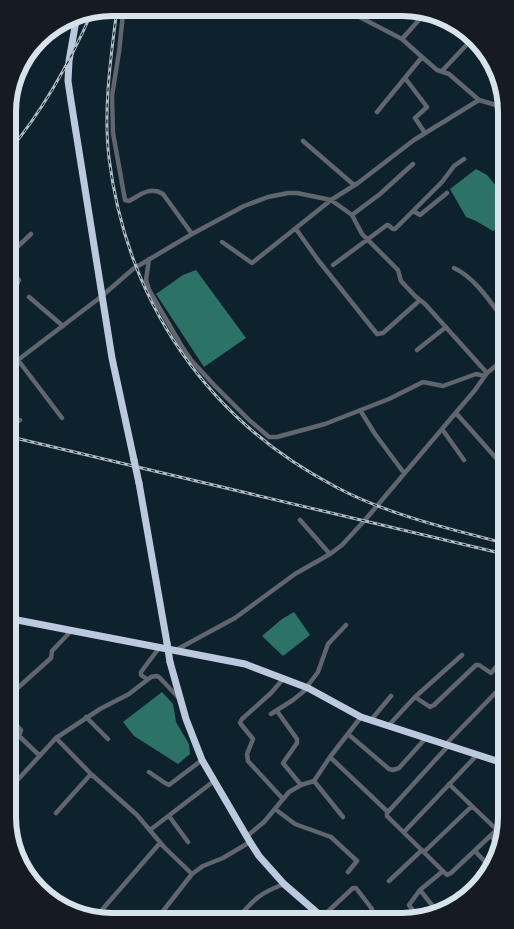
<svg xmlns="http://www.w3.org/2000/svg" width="514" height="929" viewBox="0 0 514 929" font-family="Inter,sans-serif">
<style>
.water{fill:#2d7267}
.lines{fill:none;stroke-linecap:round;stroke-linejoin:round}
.minor{stroke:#60656e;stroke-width:4.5}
.highway{stroke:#bcc8de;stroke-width:7}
.rail-casing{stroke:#adbbc3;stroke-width:3}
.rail{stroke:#040a0f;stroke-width:1;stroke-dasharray:4;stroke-linecap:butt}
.highway-bridge{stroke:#bcc8de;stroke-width:7}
.rim{fill:none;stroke:#d7e3eb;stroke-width:6}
</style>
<rect width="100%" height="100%" fill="#0e222d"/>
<path class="water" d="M476,169L487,175L502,193V228L493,231L476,221L466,217L450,189Z
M196,270L246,338L204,367L156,294L183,275Z
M294,612L310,635L283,656L262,636L282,619Z
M162,692L173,704L176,722L189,744L190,754L178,764L134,736L123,722Z"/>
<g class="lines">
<path class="minor" d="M122,8L123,14L119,52L112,96L113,133L125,200L129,201C140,195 150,186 163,194L192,234
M214,8L220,16
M344,9L402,39L422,57
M395,9L398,11
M82,13H87
M360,17L367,9
M39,38L57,28L74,24
M402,39L426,12
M442,71L473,38
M405,78L427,107L415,118L425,133
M496,105L501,113
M377,112L422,57L437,70L449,74L479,100
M303,141L354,185
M413,211L420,215L447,193
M352,215L380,194L413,164
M296,229L318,260L377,334L383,333L420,300
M222,242L252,263L331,200L352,215L362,234L398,270L401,281L415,296L425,304L487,373
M9,255L31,234
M149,259L146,280L149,290L181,345L191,360L214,385L248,419L269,437H277L325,424L389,399L423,382L443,386L476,374L485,376
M333,265L387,225H388L393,229H395L442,182L454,166L464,159
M454,268C474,277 490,301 503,319
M9,269L19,280L17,284L10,290
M29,297L63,326
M417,350L446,327
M18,360L62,418
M10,366L102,296L133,269L192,234L244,206L268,197L288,193H297L331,200L358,183L414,140L479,100L496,105H501
M360,410L375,434L404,473
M456,413L504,467
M10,427L20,420
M442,429L464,460
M300,520L330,554
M176,650L235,618L295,574L330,554L342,545L365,520L475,390L487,373L503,360
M147,679L141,675V672L159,648
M306,688L318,672L328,644L346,625
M12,693L51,658L52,651L71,631
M415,697L430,707L434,705L476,665H479L491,673L501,661L505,660
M277,711L297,739V743L283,763L301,785
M271,714L293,700L308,688
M86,717L108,739
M371,720L391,696
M12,721L21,730L19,736L40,756
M388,726L415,697L462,655
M348,734L389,769L393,770L399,768L425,739
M56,738L91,774L137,815L164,847L192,874
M445,745L505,683
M448,746L387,813V816L447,875L451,873L506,821
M330,757L388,812
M149,772L165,783L169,785L202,760
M314,781L343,817
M449,784L497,830
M13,785L56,738L100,709L129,694L151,677L156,676L159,677L179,698
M283,799L248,761L247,754L253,739L240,723L242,719L271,693L284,678
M275,809L295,824L331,837L357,861L348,872
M56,813L91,774
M169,816L188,842
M150,830L214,781
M404,832L477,755
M247,836L264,822L289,792L301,785L314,781L330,757L361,717
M491,836L498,844
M475,851L490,867
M424,852L472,806
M16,854L29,866L30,874
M389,881L422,850
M480,884L485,879
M439,914L420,890L443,871
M417,916L409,905L420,890
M322,917L353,888H356L372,909
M94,919L160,843
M237,919C254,899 260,893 284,884
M156,920L192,874L203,866L223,858L250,842"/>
<path class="highway" d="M77,15L69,61L68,81L71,101L112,358L134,460
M139,483L167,643
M12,619L245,664L308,688L361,717L506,764
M170,662L186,719L202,760L250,842L259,856L284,884L322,917"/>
<g class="rail-casing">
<path id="rail" d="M117,8C111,57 103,109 109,158C127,302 207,420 336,487C386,514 449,529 504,543
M9,151C44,109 70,62 92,12
M11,437L504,554"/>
</g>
<use href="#rail" class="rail"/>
<path class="highway-bridge" d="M134,460L139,483
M167,643L170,662"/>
</g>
<path d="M0 0H514V929H0ZM112 16H402A96 96 0 0 1 498 112V817A96 96 0 0 1 402 913H112A96 96 0 0 1 16 817V112A96 96 0 0 1 112 16Z" fill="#151b21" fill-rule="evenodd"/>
<path class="rim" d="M112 16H402A96 96 0 0 1 498 112V817A96 96 0 0 1 402 913H112A96 96 0 0 1 16 817V112A96 96 0 0 1 112 16Z"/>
</svg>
